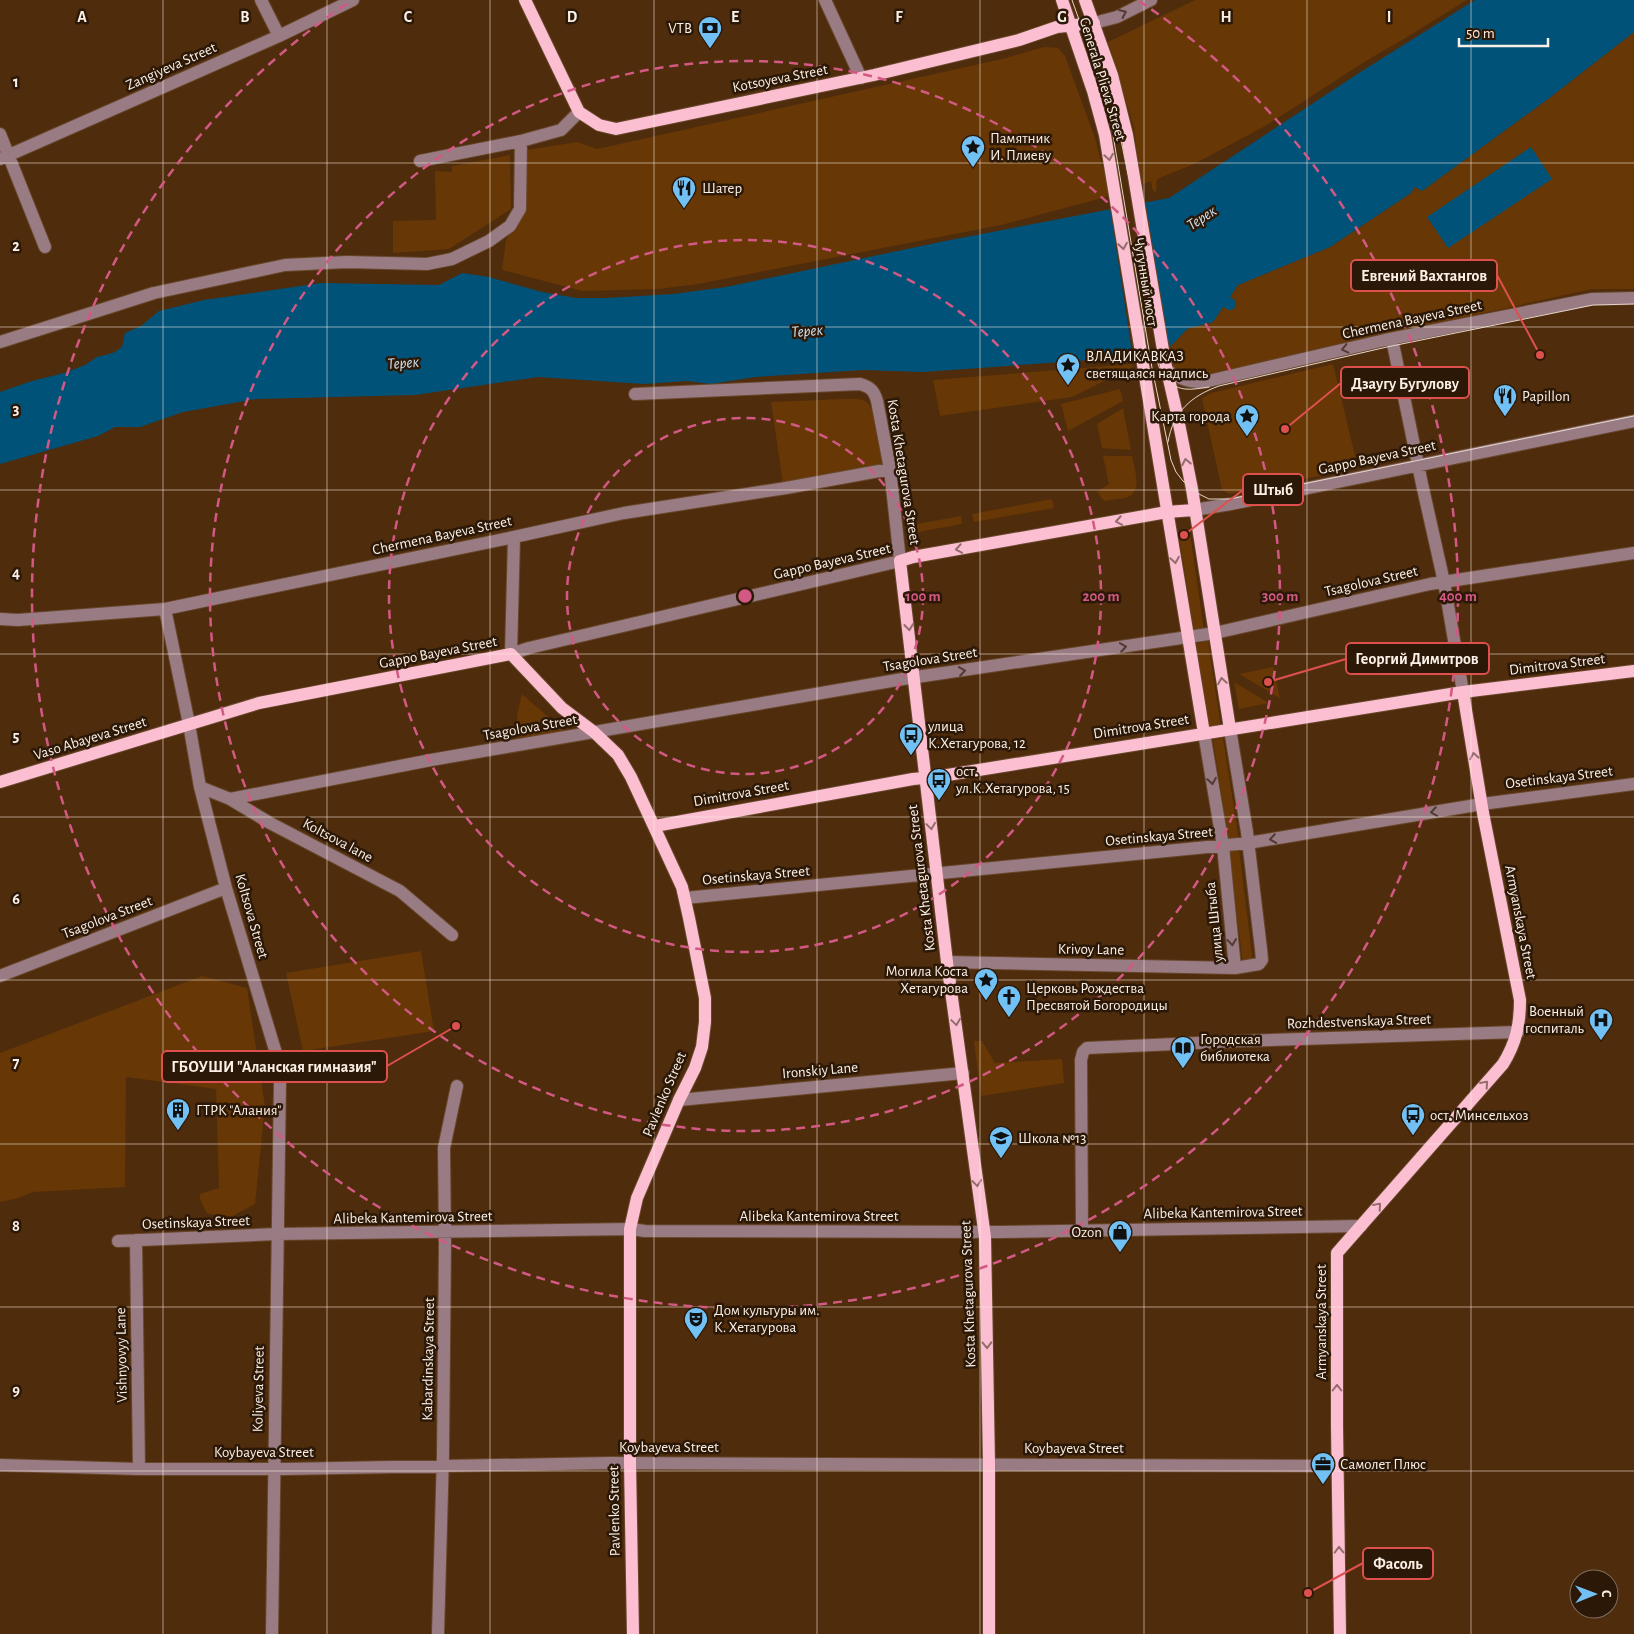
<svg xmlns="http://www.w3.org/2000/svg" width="1634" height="1634" viewBox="0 0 1634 1634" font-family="'Alegreya Sans',sans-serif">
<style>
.green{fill:#673705}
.water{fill:#005279}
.pier{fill:#4f2c0c}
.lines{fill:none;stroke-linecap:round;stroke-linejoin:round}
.canal{stroke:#005279;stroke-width:12}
.minor-casing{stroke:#67472b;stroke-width:14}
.major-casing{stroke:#67472b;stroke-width:14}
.minor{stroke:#997b84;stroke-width:12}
.major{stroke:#fbbfd1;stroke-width:12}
.tram{stroke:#e5d6ca;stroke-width:1}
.oneway{stroke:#523b33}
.oneway2{stroke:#946c6c}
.grid{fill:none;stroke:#fbf0e7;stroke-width:1;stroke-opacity:0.55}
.ring{fill:none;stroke:#d35985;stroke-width:2.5;stroke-dasharray:9 6}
.labels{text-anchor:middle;stroke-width:5;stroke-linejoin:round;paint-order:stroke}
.poi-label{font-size:15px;fill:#fbf0e7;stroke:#2c1807;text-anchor:start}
.street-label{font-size:15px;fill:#fbf0e7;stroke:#2c1807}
.water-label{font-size:16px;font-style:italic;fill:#cee2f1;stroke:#2c1807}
.grid-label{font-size:16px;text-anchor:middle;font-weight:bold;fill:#fbf0e7;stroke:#2c1807;stroke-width:5;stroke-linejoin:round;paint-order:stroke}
.centre{fill:#d35985;stroke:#2c1807;stroke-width:2.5}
.ring-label{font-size:15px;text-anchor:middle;font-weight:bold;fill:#d35985;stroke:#2c1807;stroke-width:5;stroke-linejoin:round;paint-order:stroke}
.leader{fill:none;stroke:#dd504e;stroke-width:2}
.callout-dot{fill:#dd504e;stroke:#2c1807;stroke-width:2}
.callout{fill:#2c1807;stroke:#dd504e;stroke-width:2}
.callout-label{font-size:16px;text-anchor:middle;font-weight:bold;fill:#fbf0e7}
</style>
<rect width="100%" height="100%" fill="#4f2c0c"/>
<path class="green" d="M1195,0H1467L1404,39L1369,59L1267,125L1194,164L1157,179L1156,192L1153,191L1151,181L1141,185L1134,128L1108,42Z
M1634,32V289H1592L1209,374L1192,376L1174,371L1170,347L1187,329L1213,322L1238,285L1330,247L1411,193L1415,187L1422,191L1548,99Z
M1044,47L1058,48L1065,56L1095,138L1110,196L1001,225L698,284L658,289L582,291L502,270L506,240L526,202V150L577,142L597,149L1002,59Z
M510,155L511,209L449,249L393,253V221L436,220L435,171L452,172V166Z
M1131,364L1133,367L1072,397L940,416L933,380Z
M1333,364L1358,468L1230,494L1222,490L1202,398L1211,393Z
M1120,389L1123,401L1068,431L1061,404Z
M843,399C849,399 857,398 863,400C880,407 881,449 884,466L783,484L771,402Z
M1123,408L1131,450L1102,448L1097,424Z
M1103,456H1132C1134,468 1143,491 1128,497C1121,500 1111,499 1104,501L1097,492L1109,484Z
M1052,499L1054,508L974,522L972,514Z
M961,516L962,524L907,534L906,526Z
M1190,533L1204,630L1194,632L1179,534Z
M1208,641L1221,728L1209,730L1195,644Z
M1273,667L1280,698L1239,674Z
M1234,682L1269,703L1239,709Z
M522,694L562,729L573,736L519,741L517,715Z
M1223,738L1239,840L1229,841L1213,740Z
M1239,848L1253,963L1243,964L1229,849Z
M421,951L434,1031L303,1051L286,973Z
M202,976L247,988L265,1106L255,1204L229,1218L207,1213L200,1199V1194L219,1188L216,1089L126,1077L125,1187L33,1192L18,1198L0,1202V1053Z
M974,1041H982L995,1063L1062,1059L1064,1083L981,1096Z"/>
<path class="water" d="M1475,0H1634V32L1548,99L1422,191L1415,187L1411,193L1330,247L1238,285L1213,322L1187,329L1170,347L1131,357L923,372L863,370L755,377L711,384L687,381L644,384L538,377L415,395L256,399L183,412L140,427H115L98,436L0,464V392L32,381L64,373L85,365L97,357L113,353L122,347L125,333L141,326L159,311L204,300L321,283L439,285L462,273L489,277L542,292L576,298H607L673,294L726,287L945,241L1169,198L1362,71Z
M1531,147L1552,179L1448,248L1427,217Z"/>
<path class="pier" d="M1145,200L1169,350L1133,359L1110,207Z"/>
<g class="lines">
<path class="canal" d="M1214,292L1230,304"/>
<g class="minor-casing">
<path id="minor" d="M261,0L279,36
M825,0L861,78
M1094,23L1117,17L1151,0
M0,134L45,247
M0,159L279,36L353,0
M420,161L521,141L561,130L579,112
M1392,339L1422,484L1444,582L1463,692
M0,342L154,293L285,265L347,262L427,264L452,259L489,241L510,226L520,209L521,141
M1166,369C1178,379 1189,383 1204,382L1385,340L1592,299L1634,298
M1194,510L1231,504L1634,421
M514,537L511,654L529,648L900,561L890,469L877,401C874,390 870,387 860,384L635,394
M165,609L189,724L200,787L226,888L279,1063L280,1081L272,1634
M0,619L18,620L165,609L514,537L624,513L786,488L890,469
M1204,733L1223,846L1235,968
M200,787L230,799L270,823L400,891L452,935
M230,799L431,760L903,679L1215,633L1430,584L1634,553
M685,898L1248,843L1482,804L1634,784
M947,962L1235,968L1259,964L1262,960L1261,949L1247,832L1230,729
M0,976L226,888
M679,1100L963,1073
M1082,1231L1081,1060L1083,1052L1087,1048L1240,1041L1518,1032
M136,1240L139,1469
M118,1241L276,1234L630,1229L645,1231L999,1232L1361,1226
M0,1465L139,1469H285L610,1463L1338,1466
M438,1634L443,1454L445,1242L444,1148L457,1086"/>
</g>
<g class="major-casing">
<path id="major" d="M525,0L579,112L599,125L616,129L874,75L1019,40L1057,27L1094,23
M1062,0L1093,91L1105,135L1204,733
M1085,0L1112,75L1127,135L1165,362L1177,414L1192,489L1230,729
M0,782L259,703L511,654L562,708L594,732L618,755L631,777L682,887L689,918L705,998V1022L702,1047L695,1068L679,1100L637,1198L630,1229V1463L633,1634
M655,826L913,779L935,777L1463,692L1634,671
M989,1634V1465L985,1237L947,962L900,561L913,557L1167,512L1194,510
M1340,1634L1337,1426V1253L1503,1064C1516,1043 1520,1025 1520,1000L1483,813L1463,692"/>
</g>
<use href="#minor" class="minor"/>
<use href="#major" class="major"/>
<path class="tram" d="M1072,0L1097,70L1111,123L1152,368L1171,460L1176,472L1183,481L1199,494L1209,499H1230L1634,416
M1120,135L1128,174
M1156,355C1158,370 1167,387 1185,389C1192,390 1202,388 1209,387
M1168,442C1173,412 1191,396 1219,386L1387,347L1593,305L1634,304"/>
</g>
<defs><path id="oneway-chevron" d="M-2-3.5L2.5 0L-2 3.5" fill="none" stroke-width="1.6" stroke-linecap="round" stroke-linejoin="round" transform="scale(1.25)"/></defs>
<g class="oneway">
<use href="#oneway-chevron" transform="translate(1123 13) rotate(-25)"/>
<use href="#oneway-chevron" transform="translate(1345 349) rotate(167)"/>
<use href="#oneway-chevron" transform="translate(1123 647) rotate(-8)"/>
<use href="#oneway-chevron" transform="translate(962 671) rotate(-8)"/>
<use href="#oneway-chevron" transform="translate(1212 781) rotate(81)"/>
<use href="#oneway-chevron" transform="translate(1434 812) rotate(171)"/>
<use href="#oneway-chevron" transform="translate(1273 839) rotate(171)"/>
<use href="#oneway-chevron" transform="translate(1232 942) rotate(84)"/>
</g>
<g class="oneway2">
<use href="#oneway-chevron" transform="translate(1109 157) rotate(81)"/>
<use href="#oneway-chevron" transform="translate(1123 246) rotate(81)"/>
<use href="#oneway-chevron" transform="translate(1186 462) rotate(-101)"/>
<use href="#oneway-chevron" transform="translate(1119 521) rotate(170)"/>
<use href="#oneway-chevron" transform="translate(959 549) rotate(170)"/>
<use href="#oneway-chevron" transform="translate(1175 560) rotate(81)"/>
<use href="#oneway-chevron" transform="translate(909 627) rotate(84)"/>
<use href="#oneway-chevron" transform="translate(1222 681) rotate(-99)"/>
<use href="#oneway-chevron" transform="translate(1474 756) rotate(-100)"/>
<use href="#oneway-chevron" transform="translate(931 826) rotate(82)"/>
<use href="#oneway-chevron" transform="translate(956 1022) rotate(82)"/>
<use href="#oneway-chevron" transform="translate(1485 1084) rotate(-49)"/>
<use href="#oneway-chevron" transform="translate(977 1183) rotate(83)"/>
<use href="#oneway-chevron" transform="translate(1378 1206) rotate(-49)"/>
<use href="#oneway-chevron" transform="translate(987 1345) rotate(89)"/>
<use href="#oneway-chevron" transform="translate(1337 1388) rotate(-90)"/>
<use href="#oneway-chevron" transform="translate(1339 1550) rotate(-91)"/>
</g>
<path class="grid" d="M163,0V1634M327,0V1634M490,0V1634M654,0V1634M817,0V1634M980,0V1634M1144,0V1634M1307,0V1634M1471,0V1634M0,163H1634M0,327H1634M0,490H1634M0,654H1634M0,817H1634M0,980H1634M0,1144H1634M0,1307H1634M0,1471H1634"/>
<g class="ring">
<circle cx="745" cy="596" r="178"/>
<circle cx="745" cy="596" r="356"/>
<circle cx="745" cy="596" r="535"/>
<path d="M1139 1A713 713 0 1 1 351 1"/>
</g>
<defs>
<g id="bank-pin" transform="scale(1.25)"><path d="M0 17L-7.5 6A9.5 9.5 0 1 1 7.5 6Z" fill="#72c1f5" stroke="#2c1807"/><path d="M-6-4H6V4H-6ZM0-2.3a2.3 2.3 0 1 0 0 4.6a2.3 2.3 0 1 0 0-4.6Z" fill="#111"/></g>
<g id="sight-pin" transform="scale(1.25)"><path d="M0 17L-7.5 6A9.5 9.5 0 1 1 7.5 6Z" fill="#72c1f5" stroke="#2c1807"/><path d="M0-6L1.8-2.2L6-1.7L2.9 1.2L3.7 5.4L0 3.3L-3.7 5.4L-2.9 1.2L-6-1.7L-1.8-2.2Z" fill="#111"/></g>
<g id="restaurant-pin" transform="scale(1.25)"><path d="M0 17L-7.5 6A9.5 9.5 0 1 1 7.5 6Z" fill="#72c1f5" stroke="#2c1807"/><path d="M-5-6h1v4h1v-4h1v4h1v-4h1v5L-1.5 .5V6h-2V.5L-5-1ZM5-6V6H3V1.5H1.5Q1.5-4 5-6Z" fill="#111"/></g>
<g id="bus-pin" transform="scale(1.25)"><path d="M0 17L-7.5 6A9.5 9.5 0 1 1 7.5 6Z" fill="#72c1f5" stroke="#2c1807"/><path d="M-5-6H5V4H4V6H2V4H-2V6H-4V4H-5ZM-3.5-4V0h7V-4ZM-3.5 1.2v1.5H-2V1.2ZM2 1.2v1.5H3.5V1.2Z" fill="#111"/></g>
<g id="church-pin" transform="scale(1.25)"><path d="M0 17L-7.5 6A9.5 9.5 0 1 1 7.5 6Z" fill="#72c1f5" stroke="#2c1807"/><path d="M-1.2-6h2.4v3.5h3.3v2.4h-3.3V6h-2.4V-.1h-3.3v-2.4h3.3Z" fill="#111"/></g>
<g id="hospital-pin" transform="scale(1.25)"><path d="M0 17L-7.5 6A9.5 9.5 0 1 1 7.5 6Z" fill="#72c1f5" stroke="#2c1807"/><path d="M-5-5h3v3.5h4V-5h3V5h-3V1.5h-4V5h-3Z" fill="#111"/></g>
<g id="library-pin" transform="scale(1.25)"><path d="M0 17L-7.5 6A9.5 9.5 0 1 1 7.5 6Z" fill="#72c1f5" stroke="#2c1807"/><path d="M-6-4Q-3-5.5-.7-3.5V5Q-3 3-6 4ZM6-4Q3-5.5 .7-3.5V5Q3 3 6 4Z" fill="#111"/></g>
<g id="building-pin" transform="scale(1.25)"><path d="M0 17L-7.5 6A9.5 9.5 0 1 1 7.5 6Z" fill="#72c1f5" stroke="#2c1807"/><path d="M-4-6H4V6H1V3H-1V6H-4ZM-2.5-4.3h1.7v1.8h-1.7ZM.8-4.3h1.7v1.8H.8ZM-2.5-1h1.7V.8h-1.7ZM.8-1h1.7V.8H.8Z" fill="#111"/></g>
<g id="school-pin" transform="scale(1.25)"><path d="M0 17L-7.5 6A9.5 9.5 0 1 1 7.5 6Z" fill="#72c1f5" stroke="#2c1807"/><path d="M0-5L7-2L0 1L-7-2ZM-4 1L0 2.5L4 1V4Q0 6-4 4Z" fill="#111"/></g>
<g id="shop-pin" transform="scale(1.25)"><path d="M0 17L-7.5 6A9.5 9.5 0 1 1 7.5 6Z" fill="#72c1f5" stroke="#2c1807"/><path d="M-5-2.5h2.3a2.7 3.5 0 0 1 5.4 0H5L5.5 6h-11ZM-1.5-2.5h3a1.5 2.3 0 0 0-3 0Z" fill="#111"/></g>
<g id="theatre-pin" transform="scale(1.25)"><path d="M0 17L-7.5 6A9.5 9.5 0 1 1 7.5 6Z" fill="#72c1f5" stroke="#2c1807"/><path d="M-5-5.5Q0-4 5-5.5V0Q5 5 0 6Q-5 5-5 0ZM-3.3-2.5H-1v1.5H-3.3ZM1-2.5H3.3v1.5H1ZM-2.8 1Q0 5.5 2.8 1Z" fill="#111"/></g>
<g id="office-pin" transform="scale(1.25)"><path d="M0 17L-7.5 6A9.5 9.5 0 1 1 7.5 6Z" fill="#72c1f5" stroke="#2c1807"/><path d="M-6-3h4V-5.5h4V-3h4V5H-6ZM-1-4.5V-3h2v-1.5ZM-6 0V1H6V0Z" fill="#111"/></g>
</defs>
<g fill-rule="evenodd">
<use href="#bank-pin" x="710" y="28"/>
<use href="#sight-pin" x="973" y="147"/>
<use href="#restaurant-pin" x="684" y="188"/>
<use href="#sight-pin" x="1068" y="365"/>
<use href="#restaurant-pin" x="1505" y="396"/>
<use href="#sight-pin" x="1247" y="416"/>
<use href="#bus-pin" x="911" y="735"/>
<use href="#bus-pin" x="939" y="780"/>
<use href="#sight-pin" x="986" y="980"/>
<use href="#church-pin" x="1009" y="997"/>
<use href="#hospital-pin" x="1601" y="1020"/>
<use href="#library-pin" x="1183" y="1048"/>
<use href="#building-pin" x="178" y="1110"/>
<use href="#bus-pin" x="1413" y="1115"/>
<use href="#school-pin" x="1001" y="1138"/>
<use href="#shop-pin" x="1120" y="1232"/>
<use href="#theatre-pin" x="696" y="1319"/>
<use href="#office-pin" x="1323" y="1464"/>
</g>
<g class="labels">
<g class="poi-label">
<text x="692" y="33" text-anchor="end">VTB</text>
<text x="990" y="143">Памятник<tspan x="990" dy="17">И. Плиеву</tspan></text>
<text x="702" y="193">Шатер</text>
<text x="1086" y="361">ВЛАДИКАВКАЗ<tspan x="1086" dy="17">светящаяся надпись</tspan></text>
<text x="1522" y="401">Papillon</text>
<text x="1230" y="421" text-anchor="end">Карта города</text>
<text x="928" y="731">улица<tspan x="928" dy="17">К.Хетагурова, 12</tspan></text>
<text x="956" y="776">ост.<tspan x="956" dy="17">ул.К.Хетагурова, 15</tspan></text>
<text x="968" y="976" text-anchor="end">Могила Коста<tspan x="968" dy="17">Хетагурова</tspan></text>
<text x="1026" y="993">Церковь Рождества<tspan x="1026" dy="17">Пресвятой Богородицы</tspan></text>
<text x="1584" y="1016" text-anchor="end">Военный<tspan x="1584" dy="17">госпиталь</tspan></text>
<text x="1200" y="1044">Городская<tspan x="1200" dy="17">библиотека</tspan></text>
<text x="196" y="1115">ГТРК "Алания"</text>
<text x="1430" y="1120">ост. Минсельхоз</text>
<text x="1018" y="1143">Школа №13</text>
<text x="1102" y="1237" text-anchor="end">Ozon</text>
<text x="714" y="1315">Дом культуры им.<tspan x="714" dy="17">К. Хетагурова</tspan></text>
<text x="1340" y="1469">Самолет Плюс</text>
</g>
<g class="street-label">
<text transform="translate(171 66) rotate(-24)" y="5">Zangiyeva Street</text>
<text transform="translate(780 78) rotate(-11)" y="5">Kotsoyeva Street</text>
<text transform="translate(1103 79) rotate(73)" y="5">Generala Plieva Street</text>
<text transform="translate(1146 282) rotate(81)" y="5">Чугунный мост</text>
<text transform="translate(1412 319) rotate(-12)" y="5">Chermena Bayeva Street</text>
<text transform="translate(1377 457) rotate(-12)" y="5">Gappo Bayeva Street</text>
<text transform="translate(904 472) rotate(81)" y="5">Kosta Khetagurova Street</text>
<text transform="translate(442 535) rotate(-12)" y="5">Chermena Bayeva Street</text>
<text transform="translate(832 561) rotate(-13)" y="5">Gappo Bayeva Street</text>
<text transform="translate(1371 581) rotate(-13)" y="5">Tsagolova Street</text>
<text transform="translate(438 652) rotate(-11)" y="5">Gappo Bayeva Street</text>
<text transform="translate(930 659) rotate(-9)" y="5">Tsagolova Street</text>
<text transform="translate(1557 664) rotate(-7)" y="5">Dimitrova Street</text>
<text transform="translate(1141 726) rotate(-9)" y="5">Dimitrova Street</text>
<text transform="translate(530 727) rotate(-10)" y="5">Tsagolova Street</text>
<text transform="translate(90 738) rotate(-17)" y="5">Vaso Abayeva Street</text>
<text transform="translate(1559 777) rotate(-7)" y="5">Osetinskaya Street</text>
<text transform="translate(741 793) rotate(-10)" y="5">Dimitrova Street</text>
<text transform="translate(1159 836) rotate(-5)" y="5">Osetinskaya Street</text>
<text transform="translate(338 840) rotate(28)" y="5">Koltsova lane</text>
<text transform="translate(756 875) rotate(-5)" y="5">Osetinskaya Street</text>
<text transform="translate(921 878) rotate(-97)" y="5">Kosta Khetagurova Street</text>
<text transform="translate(252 916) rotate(74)" y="5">Koltsova Street</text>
<text transform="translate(107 917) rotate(-21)" y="5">Tsagolova Street</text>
<text transform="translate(1214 922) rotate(-96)" y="5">улица Штыба</text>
<text transform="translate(1521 922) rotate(79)" y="5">Armyanskaya Street</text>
<text transform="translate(1091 949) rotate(1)" y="5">Krivoy Lane</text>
<text transform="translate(1359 1021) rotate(-2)" y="5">Rozhdestvenskaya Street</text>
<text transform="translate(820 1070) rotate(-5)" y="5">Ironskiy Lane</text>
<text transform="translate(664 1094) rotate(-67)" y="5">Pavlenko Street</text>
<text transform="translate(1223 1212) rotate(-1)" y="5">Alibeka Kantemirova Street</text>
<text x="819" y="1221">Alibeka Kantemirova Street</text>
<text transform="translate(413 1217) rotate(-1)" y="5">Alibeka Kantemirova Street</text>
<text transform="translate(196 1222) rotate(-2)" y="5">Osetinskaya Street</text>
<text transform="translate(968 1294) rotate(-92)" y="5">Kosta Khetagurova Street</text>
<text transform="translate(1321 1322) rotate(-90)" y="5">Armyanskaya Street</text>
<text transform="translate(121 1355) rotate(-91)" y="5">Vishnyovyy Lane</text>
<text transform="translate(428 1359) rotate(-89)" y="5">Kabardinskaya Street</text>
<text transform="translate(258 1389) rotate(-89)" y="5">Koliyeva Street</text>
<text x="669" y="1452">Koybayeva Street</text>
<text x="1074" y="1453">Koybayeva Street</text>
<text x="264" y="1457">Koybayeva Street</text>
<text transform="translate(614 1511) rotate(-91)" y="5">Pavlenko Street</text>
</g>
<g class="water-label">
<text transform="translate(1201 217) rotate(-33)" y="6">Терек</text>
<text transform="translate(807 330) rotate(-4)" y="6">Терек</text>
<text transform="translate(403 362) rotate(-4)" y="6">Терек</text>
</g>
</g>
<g class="grid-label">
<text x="82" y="22">A</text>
<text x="245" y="22">B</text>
<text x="408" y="22">C</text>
<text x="572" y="22">D</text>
<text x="735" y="22">E</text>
<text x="899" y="22">F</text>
<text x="1062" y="22">G</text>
<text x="1226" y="22">H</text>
<text x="1389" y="22">I</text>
<text x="16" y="87">1</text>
<text x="16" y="251">2</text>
<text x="16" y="414">3</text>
<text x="16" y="578">4</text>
<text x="16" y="741">5</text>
<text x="16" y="904">6</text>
<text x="16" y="1068">7</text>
<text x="16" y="1231">8</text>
<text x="16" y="1395">9</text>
</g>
<circle cx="745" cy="596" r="8" class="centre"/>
<g class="ring-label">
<text x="923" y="601">100 m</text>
<text x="1101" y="601">200 m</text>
<text x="1280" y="601">300 m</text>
<text x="1458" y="601">400 m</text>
</g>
<path class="leader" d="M1540 355L1497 275M1285 429L1341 383M1184 535L1243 490M1268 682L1346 659M456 1026L387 1066M1308 1593L1363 1563"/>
<g class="callout-dot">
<circle cx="1540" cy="355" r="5"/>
<circle cx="1285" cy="429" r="5"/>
<circle cx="1184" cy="535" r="5"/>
<circle cx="1268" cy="682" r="5"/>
<circle cx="456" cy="1026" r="5"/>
<circle cx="1308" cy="1593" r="5"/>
</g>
<g class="callout">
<rect x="1351" y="260" width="146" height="31" rx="5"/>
<rect x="1341" y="367" width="128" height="31" rx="5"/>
<rect x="1243" y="474" width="60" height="31" rx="5"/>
<rect x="1346" y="643" width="143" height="31" rx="5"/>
<rect x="162" y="1051" width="225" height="31" rx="5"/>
<rect x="1363" y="1548" width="70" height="31" rx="5"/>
</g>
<g class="callout-label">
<text x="1424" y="281">Евгений Вахтангов</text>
<text x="1405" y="389">Дзаугу Бугулову</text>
<text x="1273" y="495">Штыб</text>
<text x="1417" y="664">Георгий Димитров</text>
<text x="274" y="1072">ГБОУШИ "Аланская гимназия"</text>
<text x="1398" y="1569">Фасоль</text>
</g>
<g transform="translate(1594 1594) rotate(89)"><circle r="24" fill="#2c1807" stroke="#7f6e61"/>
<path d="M0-4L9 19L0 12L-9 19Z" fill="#72c1f5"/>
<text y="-8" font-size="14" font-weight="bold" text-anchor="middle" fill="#fbf0e7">С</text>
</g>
<path d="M1459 38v8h89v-8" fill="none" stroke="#fbf0e7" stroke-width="2.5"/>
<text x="1466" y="38" font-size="15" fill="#fbf0e7" stroke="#2c1807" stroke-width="4" paint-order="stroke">50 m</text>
</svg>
